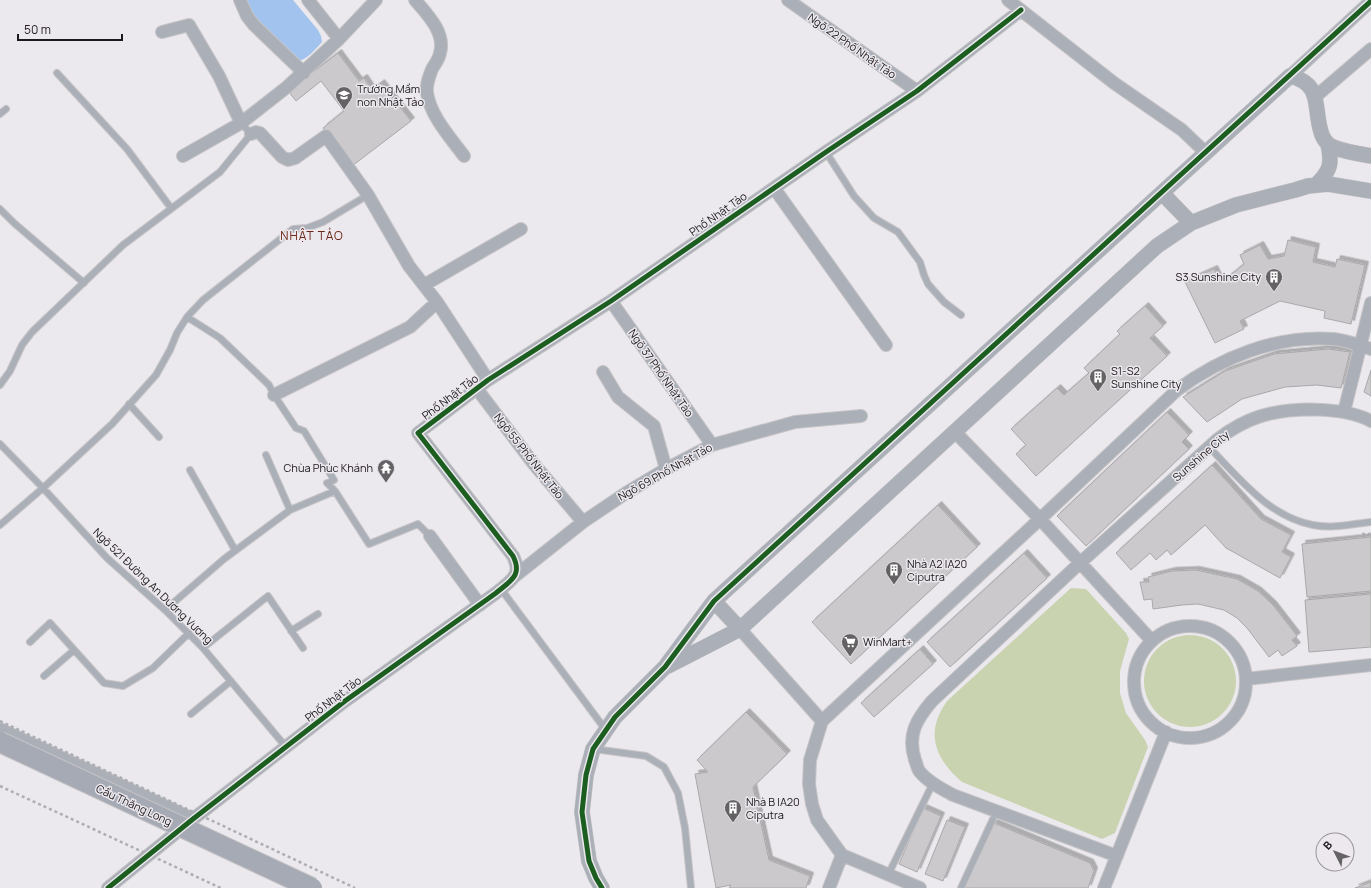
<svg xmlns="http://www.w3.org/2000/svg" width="1371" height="888" viewBox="0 0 1371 888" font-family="Manrope,sans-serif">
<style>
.green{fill:#c9d3af}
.water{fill:#a2c3ee}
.building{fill:#cbc9cc;stroke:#aaa8aa;filter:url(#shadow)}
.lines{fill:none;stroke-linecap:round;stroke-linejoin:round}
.service-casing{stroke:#c6c4c6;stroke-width:8}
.minor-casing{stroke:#c6c4c6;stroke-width:14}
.tertiary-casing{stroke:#c6c4c6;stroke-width:16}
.path{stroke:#acaeb4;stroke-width:2.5;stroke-dasharray:3 3;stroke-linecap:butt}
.service{stroke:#abb0b8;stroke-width:6}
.minor{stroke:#abb0b8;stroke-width:12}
.tertiary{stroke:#abb0b8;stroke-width:15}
.trunk-bridge-casing{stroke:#c6c4c6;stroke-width:22;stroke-linecap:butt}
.path-bridge{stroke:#acaeb4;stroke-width:2.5;stroke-dasharray:3 3;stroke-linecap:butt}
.trunk-bridge{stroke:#a6aab4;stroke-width:20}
.cycleway-casing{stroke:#ece8ee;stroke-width:8}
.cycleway{stroke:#1b5e20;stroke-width:5}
.labels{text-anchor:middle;stroke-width:3;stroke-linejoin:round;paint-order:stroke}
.street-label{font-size:11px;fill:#1b191b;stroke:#ece8ee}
.poi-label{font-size:11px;fill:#1b191b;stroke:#ece8ee;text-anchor:start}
.neighbourhood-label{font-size:12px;letter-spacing:1px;fill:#6a2716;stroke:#ece8ee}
</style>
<defs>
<filter id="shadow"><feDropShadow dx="3.5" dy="-3.5" stdDeviation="0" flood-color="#0004"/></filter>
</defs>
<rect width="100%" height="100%" fill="#ebe9ed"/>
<path class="green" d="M1071,588L1086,589L1126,633L1129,639L1120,671V693L1126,713L1145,740L1148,747L1115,833L1102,839L962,782C934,758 925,732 947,701Z
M1144 681a46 46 0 1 1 92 0a46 46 0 1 1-92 0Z"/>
<path class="water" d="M246,0H293L318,30L321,36L322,42C315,50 307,59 297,62C277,44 255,26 246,0Z"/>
<path class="building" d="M338,53L359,81L364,78L372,90L381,83L411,121L352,166L323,128L344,111L321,81L296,101L288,91Z
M1288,240L1316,247L1313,262L1335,267L1337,259L1365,265L1351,324L1324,318L1325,311L1280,301L1240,321L1244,329L1215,343L1185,282L1214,269L1221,283L1244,264L1240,255L1260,245L1268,259L1284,256Z
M1145,306L1163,326L1150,338L1167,356L1036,476L1016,454L1026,445L1011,429L1057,388L1064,395L1089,373L1084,368L1120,334L1117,331Z
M1328,349L1350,352L1341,388L1317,385L1285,387L1242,399L1207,422L1183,397L1225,371L1274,354Z
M1371,370V396L1364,392Z
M1167,412L1189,435L1182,442L1189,449L1086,546L1057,516Z
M1212,465L1261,519L1291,535L1282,552L1291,557L1280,578L1226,548L1205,525L1171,555L1167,550L1156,560L1150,553L1131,570L1116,553Z
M938,505L977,547L851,664L812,622Z
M1371,537V591L1307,597L1302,544Z
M1024,553L1047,578L950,667L927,642Z
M1196,570L1237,579L1258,591L1273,605L1297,636L1292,640L1297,646L1282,656L1278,650L1269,657L1247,628L1237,618L1224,610L1198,604L1182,605L1153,609L1152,599L1144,600L1140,582H1149L1148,577L1172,571Z
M1371,594V647L1309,652L1305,600Z
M920,649L933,664L874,717L861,703Z
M746,712L787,754L753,787L769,860L810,876L806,888H729L731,885L716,888L695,774L708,772L697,760Z
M923,808L941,816L917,872L899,864Z
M947,820L965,827L943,881L925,874Z
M994,823L1090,863L1094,871L1088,888H962L986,826Z
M1371,882V888H1355Z"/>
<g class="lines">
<g class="service-casing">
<path id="service" d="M57,73L127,149L171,208
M0,114L6,109
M826,152L854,196L874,218L898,232L920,262L924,275L928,284L944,302L961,315
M0,209L14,223L84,283
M187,317L220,338L269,385L274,395L296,428L304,431L334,480L327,483L335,491L369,544L418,524L430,536
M0,385L10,371L22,345L32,332L123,245L220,172L251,134L241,123
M129,404L159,437
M0,444L43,488L107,558L165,610L203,648L286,747
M1209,447C1238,477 1269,517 1313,525C1332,529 1352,524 1371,522
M266,455L290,510
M190,470L235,550
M0,525L43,488L112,424L156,375L170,350L177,333L187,317L203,300L293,229L307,228L323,222L368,195
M501,589L605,729
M165,610L224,559L290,510L335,491
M291,631L318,614
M30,642L50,623L104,683L123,686L153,668L189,633
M203,648L268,596L303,648
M44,676L74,650
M191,714L231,681
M594,749L646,756L664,767L678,793L685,828L691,888
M888,875L933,783
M961,888L993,819"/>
</g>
<g class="minor-casing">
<path id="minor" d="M240,0L247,16L254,25L304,73
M415,0C427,14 446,33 440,53C439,59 435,64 432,69C429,77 426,84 427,93C431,117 450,137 464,156
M788,0L917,91
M1008,0L1114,83L1182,130L1205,152
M162,32L189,25L219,76L241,123
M339,39L376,0
M1290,76L1371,1
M1315,97L1371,49
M251,134L256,132L260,133L282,157L288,160L295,158L326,136L368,195L409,266L437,302L488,380
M183,156L241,123L287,87L339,39L308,0
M774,188L886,345
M424,285L521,229
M611,301L712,445
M603,372L618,397L654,426L666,469
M477,389L533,463L583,522
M274,395L410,327L437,302
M1344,412L1371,303
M955,432L1040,519L1152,641
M430,536L480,605
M515,576L583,522L626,493L666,469L712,445L795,422L861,416
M1134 682a56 56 0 1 1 112 0a56 56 0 1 1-112 0Z
M740,629L822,721
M1246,679L1371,665
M0,729L193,819
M1117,856L953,795C942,789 928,782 920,772C917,769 917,764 915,760C907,735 916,720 932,701L1081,562L1218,439C1230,430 1243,422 1258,417C1288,407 1343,406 1371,421
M108,888L193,819L345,701L496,593C510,581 523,576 513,556L418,433L488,380L611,301L826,152L917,91L1021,10
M829,888L842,855
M920,888L842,855L817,820L812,804L809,784L810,760L822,721L1040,519L1177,390C1222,357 1276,335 1333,339C1345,340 1359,345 1371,349
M1104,888L1166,732"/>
</g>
<g class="tertiary-casing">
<path id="tertiary" d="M1317,184C1331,170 1332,163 1328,144
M1162,193L1191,223
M714,601L740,629
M668,666L740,629L1157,246L1191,223L1236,205L1295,190L1308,186L1328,184L1371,191
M602,888L596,878L589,861L582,812L586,775L593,749L615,717L665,667L714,601L1290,76C1323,84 1313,106 1321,132C1322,136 1326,142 1329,145C1341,152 1358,153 1371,156"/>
</g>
<path class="path" d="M1362,534H1371"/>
<use href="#service" class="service"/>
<use href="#minor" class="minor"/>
<use href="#tertiary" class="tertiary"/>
<g class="trunk-bridge-casing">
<path id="trunk-bridge" d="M0,742L312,888"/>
</g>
<path class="path-bridge" d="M0,721L355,888
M0,786L221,888"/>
<use href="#trunk-bridge" class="trunk-bridge"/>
<g class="cycleway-casing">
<path id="cycleway" d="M108,888L193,819L345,701L496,593C510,581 523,576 513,556L418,433L488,380L611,301L826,152L917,91L1021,10
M602,888L596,878L589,861L582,812L586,775L593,749L615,717L665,667L714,601L1371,1"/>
</g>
<use href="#cycleway" class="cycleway"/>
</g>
<defs>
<g id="school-pin" transform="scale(0.9)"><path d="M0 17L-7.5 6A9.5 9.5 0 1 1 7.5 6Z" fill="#646264" stroke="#ece8ee"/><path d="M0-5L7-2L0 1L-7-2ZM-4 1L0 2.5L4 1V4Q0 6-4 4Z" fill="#fff"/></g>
<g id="building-pin" transform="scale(0.9)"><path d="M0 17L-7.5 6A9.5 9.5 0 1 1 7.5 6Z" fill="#646264" stroke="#ece8ee"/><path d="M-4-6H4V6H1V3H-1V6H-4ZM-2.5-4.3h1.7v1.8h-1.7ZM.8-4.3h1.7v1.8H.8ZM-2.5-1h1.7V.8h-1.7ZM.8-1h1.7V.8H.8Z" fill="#fff"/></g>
<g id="temple-pin" transform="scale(0.9)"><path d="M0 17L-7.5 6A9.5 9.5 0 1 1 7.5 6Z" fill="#646264" stroke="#ece8ee"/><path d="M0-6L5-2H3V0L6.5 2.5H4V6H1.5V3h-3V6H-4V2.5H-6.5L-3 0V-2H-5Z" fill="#fff"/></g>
<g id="supermarket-pin" transform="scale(0.9)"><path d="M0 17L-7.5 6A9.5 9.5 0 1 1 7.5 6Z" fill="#646264" stroke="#ece8ee"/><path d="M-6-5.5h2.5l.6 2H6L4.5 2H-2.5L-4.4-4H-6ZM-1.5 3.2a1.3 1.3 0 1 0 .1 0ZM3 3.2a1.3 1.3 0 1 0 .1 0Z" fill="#fff"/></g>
</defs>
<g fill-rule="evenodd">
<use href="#school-pin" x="344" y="95"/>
<use href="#building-pin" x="1274" y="277"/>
<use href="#building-pin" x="1098" y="377"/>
<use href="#temple-pin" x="386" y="468"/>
<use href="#building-pin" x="894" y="570"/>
<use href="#supermarket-pin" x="850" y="642"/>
<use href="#building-pin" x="733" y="808"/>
</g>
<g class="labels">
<g class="street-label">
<text transform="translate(852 46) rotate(35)" y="4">Ngõ 22 Phố Nhật Tảo</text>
<text transform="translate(718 214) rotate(-35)" y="4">Phố Nhật Tảo</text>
<text transform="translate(661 373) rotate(55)" y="4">Ngõ 37 Phố Nhật Tảo</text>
<text transform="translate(450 397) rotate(-37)" y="4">Phố Nhật Tảo</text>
<text transform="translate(529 456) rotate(52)" y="4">Ngõ 55 Phố Nhật Tảo</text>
<text transform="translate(1201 456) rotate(-41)" y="4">Sunshine City</text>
<text transform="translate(665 472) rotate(-29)" y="4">Ngõ 69 Phố Nhật Tảo</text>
<text transform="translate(153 586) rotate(44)" y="4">Ngõ 521 Đường An Dương Vương</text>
<text transform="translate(333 699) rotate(-37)" y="4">Phố Nhật Tảo</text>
<text transform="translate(134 805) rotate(25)" y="4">Cầu Thăng Long</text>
</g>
<g class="poi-label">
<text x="357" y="93">Trường Mầm<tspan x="357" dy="13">non Nhật Tảo</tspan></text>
<text x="1261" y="281" text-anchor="end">S3 Sunshine City</text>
<text x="1111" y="375">S1-S2<tspan x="1111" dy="13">Sunshine City</tspan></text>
<text x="373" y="472" text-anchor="end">Chùa Phúc Khánh</text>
<text x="907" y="568">Nhà A2 IA20<tspan x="907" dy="13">Ciputra</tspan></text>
<text x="863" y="646">WinMart+</text>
<text x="746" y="806">Nhà B IA20<tspan x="746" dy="13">Ciputra</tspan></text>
</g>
<g class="neighbourhood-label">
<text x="312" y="240">NHẬT TẢO</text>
</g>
</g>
<g transform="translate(1335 852) rotate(312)"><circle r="19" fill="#ece8ee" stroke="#98959a"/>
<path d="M0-3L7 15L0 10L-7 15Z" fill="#646264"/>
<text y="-6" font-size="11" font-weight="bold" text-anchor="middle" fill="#1b191b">B</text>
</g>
<path d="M18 34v6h104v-6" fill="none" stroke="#1b191b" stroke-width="2"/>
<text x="24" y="34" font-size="12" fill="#1b191b" stroke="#ece8ee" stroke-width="3" paint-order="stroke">50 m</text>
</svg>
